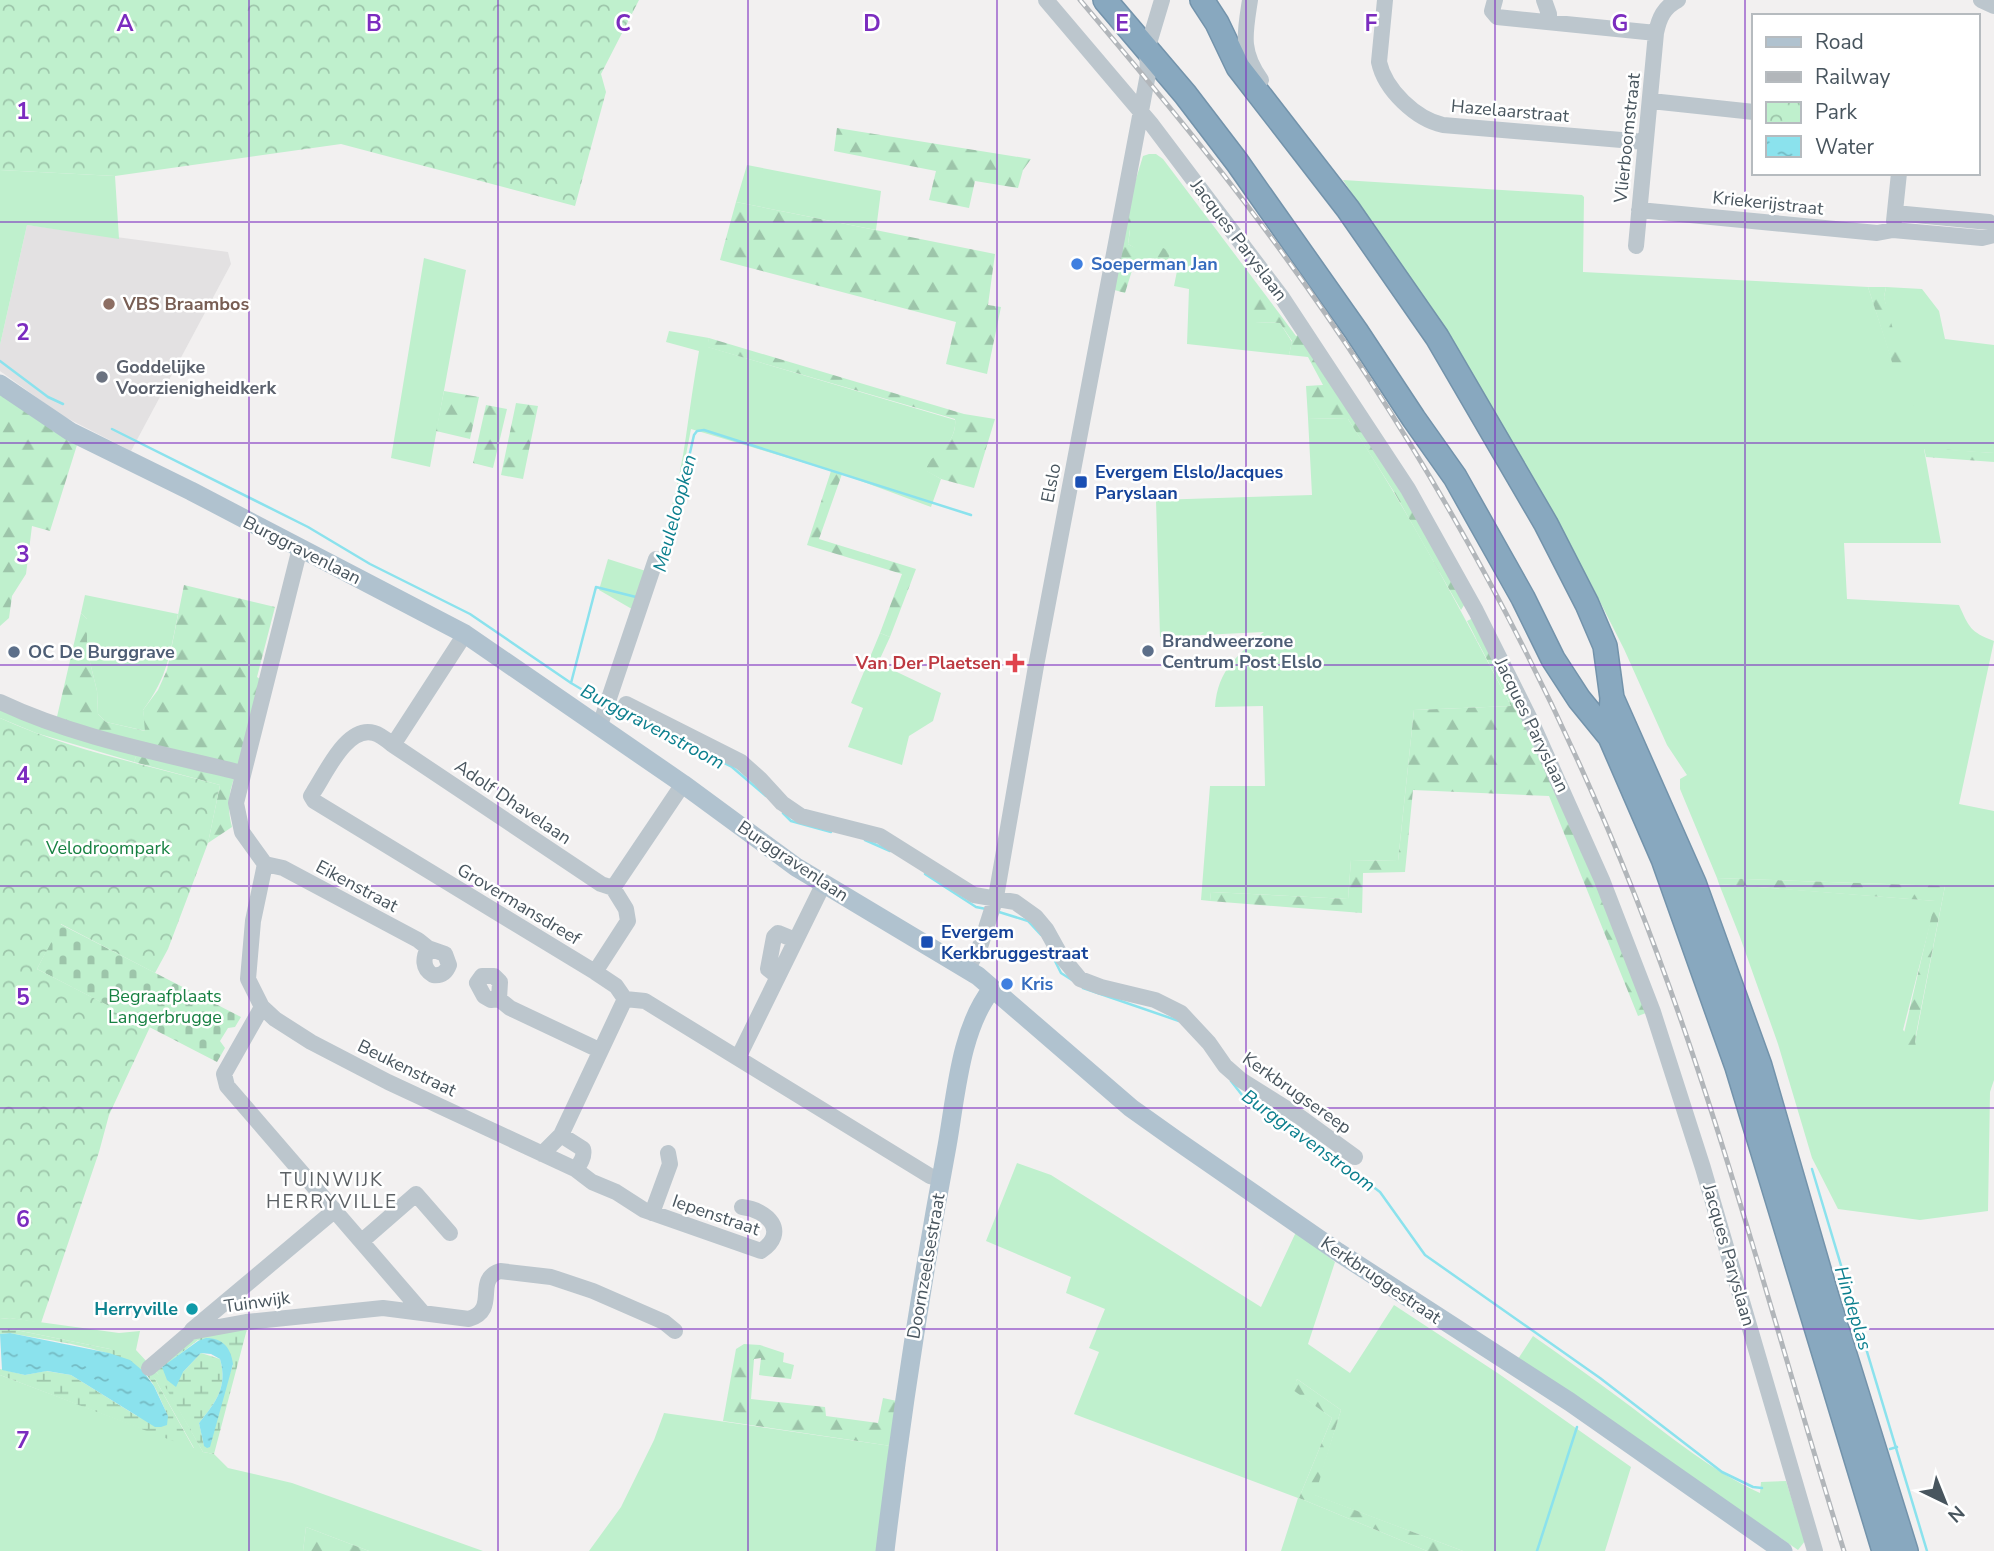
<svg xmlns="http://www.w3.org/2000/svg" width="1994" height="1551" viewBox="0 0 1994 1551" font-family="'Nunito Sans',sans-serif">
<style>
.education{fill:#e3e1e2}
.green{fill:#bff0cd}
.forest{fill:url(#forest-firs)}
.wetland{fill:url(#wetland-marsh);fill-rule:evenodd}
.cemetery{fill:url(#cemetery-stones)}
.park{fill:url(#park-crowns)}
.water{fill:url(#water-ripples)}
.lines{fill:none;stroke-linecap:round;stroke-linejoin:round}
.stream{stroke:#8be2ed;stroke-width:2.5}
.highway-casing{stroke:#7393ab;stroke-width:26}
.minor{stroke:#bcc6cd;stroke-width:16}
.major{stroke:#b0c2cf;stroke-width:19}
.highway{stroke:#88a8bf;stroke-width:23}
.rail-casing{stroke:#b2b6ba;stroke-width:5}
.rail{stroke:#fff;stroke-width:2.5;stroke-dasharray:8;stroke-linecap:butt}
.grid{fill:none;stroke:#7b2cbf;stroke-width:2;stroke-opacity:0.55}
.shop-dot{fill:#3f7fe0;stroke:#fff;stroke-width:2.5}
.education-dot{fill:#8d6e63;stroke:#fff;stroke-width:2.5}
.worship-dot{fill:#6b7280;stroke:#fff;stroke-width:2.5}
.transit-dot{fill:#1a4fb4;stroke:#fff;stroke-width:2.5}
.service-dot{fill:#5c6f8a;stroke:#fff;stroke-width:2.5}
.health-dot{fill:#e0444e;stroke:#fff;stroke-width:2.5}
.culture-dot{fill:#0f9aa8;stroke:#fff;stroke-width:2.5}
.labels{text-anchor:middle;stroke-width:5;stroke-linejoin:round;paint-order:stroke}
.street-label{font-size:18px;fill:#48555e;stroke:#fff}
.shop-label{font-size:18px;font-weight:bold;fill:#366cbe;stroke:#fff;text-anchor:start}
.education-label{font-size:18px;font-weight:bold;fill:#785e54;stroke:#fff;text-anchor:start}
.worship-label{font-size:18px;font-weight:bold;fill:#5b616d;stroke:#fff;text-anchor:start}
.transit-label{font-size:18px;font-weight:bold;fill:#164399;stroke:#fff;text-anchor:start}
.service-label{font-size:18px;font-weight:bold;fill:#4e5e75;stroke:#fff;text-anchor:start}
.health-label{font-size:18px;font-weight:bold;fill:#be3a42;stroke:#fff;text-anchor:end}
.park-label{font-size:18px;fill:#178142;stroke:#fff}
.culture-label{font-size:18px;font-weight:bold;fill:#0d838f;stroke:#fff;text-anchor:end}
.water-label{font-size:19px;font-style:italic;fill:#0c7f8e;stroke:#fff}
.neighbourhood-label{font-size:19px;letter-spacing:2px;fill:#5c6165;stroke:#fff}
.grid-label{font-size:23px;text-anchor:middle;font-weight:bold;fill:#7b2cbf;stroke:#fff;stroke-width:5;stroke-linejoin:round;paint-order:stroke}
</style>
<defs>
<pattern id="forest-firs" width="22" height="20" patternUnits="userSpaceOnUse" patternTransform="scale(1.75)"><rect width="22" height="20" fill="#bff0cd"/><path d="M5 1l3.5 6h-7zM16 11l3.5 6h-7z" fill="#9dc5aa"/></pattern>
<pattern id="wetland-marsh" width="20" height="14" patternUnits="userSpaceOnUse" patternTransform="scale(1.75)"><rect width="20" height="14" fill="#bff0cd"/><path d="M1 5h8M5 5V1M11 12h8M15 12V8" fill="none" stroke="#9dc5aa"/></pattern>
<pattern id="cemetery-stones" width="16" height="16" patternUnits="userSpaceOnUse" patternTransform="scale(1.75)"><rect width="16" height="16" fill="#bff0cd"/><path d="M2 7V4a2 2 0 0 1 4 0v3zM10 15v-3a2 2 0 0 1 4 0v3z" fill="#9dc5aa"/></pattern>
<pattern id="park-crowns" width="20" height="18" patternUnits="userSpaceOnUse" patternTransform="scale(1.75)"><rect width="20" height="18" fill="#bff0cd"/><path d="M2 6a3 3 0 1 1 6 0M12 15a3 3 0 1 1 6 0" fill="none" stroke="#9dc5aa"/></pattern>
<pattern id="water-ripples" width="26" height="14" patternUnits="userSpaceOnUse" patternTransform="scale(1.75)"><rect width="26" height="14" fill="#8be2ed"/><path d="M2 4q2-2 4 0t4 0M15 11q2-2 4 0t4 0" fill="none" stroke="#74bac3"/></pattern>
</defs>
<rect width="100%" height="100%" fill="#f2f0f0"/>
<path class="education" d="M27,225L228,252L231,264L131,451L61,415L0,371V345Z"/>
<path class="green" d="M1149,154H1156L1163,159L1267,297H1261L1255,322L1280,323L1292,342L1289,355L1187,344L1189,289L1174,286L1179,261L1168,258L1170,253L1138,250L1128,244L1130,231L1126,212L1143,156Z
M747,165L881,191L876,230L736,202Z
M0,170L115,176L119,239L27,225L0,345Z
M1343,180L1582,195L1584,197L1583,272L1868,287L1907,406L1884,297L1886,287L1922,289L1939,311L1945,339L1994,345V453L1924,449L1941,543H1844L1847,599L1959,605C1969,627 1970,632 1994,641L1959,804L1994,811V1080L1990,1092L1988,1211L1920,1220L1838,1209L1812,1158L1778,1044L1740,937L1719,884L1936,901L1903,1030L1915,1042L1945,886L1717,878L1680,789V779L1687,775L1667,745L1624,649L1591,584L1512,444L1464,362Z
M424,258L466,270L430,467L391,458Z
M669,331L709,338L708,347L955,420C957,442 936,454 927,471L941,479L931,507L842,474L691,429L676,506L642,614C658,555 678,496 686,436C690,408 694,379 699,351L666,342Z
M1308,418L1348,419C1408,511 1460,608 1511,706L1414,710L1398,861L1351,860L1348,899L1211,892L1210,901L1201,900L1210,786H1265L1263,706L1215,707C1218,668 1238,656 1264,632L1160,637L1156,500L1312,495Z
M608,559L649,572L637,612L599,590Z
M85,595L178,614C170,653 168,677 143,710L146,731L106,722L98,714L97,691L87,650V619L81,613Z
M880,633L890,637L878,663L941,693L933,721L909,736L902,765L848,747L863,708L851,703Z
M0,697L34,714L141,743L134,762L36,733L0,718Z
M1017,1163L1051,1175L1261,1307L1296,1232L1335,1262L1308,1344L1350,1373L1394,1305L1499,1374L1631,1467L1605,1551H1463L1314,1495L1341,1410L1297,1379L1294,1390L1332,1418L1299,1498L1427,1551H1281L1298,1498L1074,1414L1099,1352L1089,1348L1105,1309L1066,1293L1071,1277L986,1241Z
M10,1318L119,1333L140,1331L136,1350L160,1376L203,1452L214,1454L228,1468L292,1483L483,1551H369L306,1527L303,1551H0V1375L194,1448L155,1379L110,1349L11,1329L0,1330V1319Z
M1533,1336C1566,1359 1598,1382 1630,1406C1672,1438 1712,1471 1760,1493L1761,1482L1786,1481L1805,1541L1798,1550L1518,1359Z
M664,1413L891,1446L878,1551H589L621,1507L654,1440Z"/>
<path class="forest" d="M837,128L1031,159L1023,170L1018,188L975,181L969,208L929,200L936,171L834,151Z
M736,202L995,254L988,305L1001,307L987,374L946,364L956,322L720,260Z
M1126,212L1132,214L1128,244C1148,257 1156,238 1170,253L1165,270L1134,264L1125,293L1111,289Z
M1868,287H1886L1884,297L1914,405L1906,406Z
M1252,296L1267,297L1296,336L1302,333L1348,402L1466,602L1461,610L1394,492L1348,419L1308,418L1306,386L1323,385L1308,357L1289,355L1292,341L1280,323L1255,322L1239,312L1245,300Z
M709,338L964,414L995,419L974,488L941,479L926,471L928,462C942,451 957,439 955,419L707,347Z
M444,391L479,397L470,439L436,431Z
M0,392L77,445L50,531L32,526L26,574L12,596L9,618L0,626Z
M516,403L538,406L523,479L501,475Z
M486,405L507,409L493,468L473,463Z
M1924,448L1994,453V462L1926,457Z
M831,471L842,474L819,539L916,569L890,637L880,633L902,574L807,545Z
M184,585L275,607L257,677L260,679L236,774C228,792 227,808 232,827L208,843L220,785L134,762L141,743L56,721L81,613L87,619V650L97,691L98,714L106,722L145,731L143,710L158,690L167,670Z
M1473,618C1537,747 1599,877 1646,1013L1638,1016L1549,796L1413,790L1405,872L1363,873L1362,913L1210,901L1211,892L1348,899L1351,860L1398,861L1414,710L1511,706L1467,621Z
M1717,878L1945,886L1917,1029L1915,1042L1919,1059L1914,1062L1906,1058L1901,1046L1935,901L1719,884Z
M744,1344L760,1345L784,1353L783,1362L794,1365L791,1379L759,1375L761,1358L754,1359L751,1399L825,1407L826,1416L878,1423L883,1398L897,1401L891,1446L723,1421L736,1349Z
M1297,1379L1341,1410L1315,1495L1463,1551H1427L1299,1498L1332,1418L1293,1390Z
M306,1527L369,1551H303Z"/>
<path class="wetland" d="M11,1329L110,1349L132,1356L155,1379L194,1449L0,1375V1369L25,1375L46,1371L71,1375L137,1416H168C161,1402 156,1385 145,1373C121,1348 45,1340 10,1333L0,1334V1330Z
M247,1329L214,1454L203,1452L155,1369L195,1335ZM198,1340L233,1365L204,1445L199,1423C216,1402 228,1387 220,1359L201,1353L183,1372L162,1368Z"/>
<path class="cemetery" d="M60,924L241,1017L235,1027L228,1028L220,1041L225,1048L217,1062L37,969Z"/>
<path class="park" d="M0,0H639L601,74L606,92L575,206L341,144L115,176L0,170Z
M0,718C69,750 147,765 220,785L208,843L168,949L155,973L61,924L37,969L150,1027L109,1115L99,1152L41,1323L10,1318L0,1319Z"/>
<path class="water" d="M10,1333L109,1353L130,1360L143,1371L154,1386L168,1416L167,1425L161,1427H155L71,1375L47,1371L25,1375L2,1370L0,1334Z
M206,1338C223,1338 231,1348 233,1364L210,1447L207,1448L204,1446L199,1423C216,1402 228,1387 220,1359L211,1354L201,1353L183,1372L176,1387L167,1380L162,1367L198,1341Z"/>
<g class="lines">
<path class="stream" d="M0,361L48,397L63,404
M112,429L308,527L370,564L470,614L571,683L603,702
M663,559L675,519L694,435L697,431L704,430L971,515
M571,683L596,587L636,597
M665,733L732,767L766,796
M783,813L791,821L831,832
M865,840L890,851
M925,874L976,907L986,909
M999,912L1028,921L1041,935
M1054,959L1061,973L1072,980
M1083,988L1179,1021
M1231,1081L1242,1095L1283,1119L1380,1192L1425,1255L1600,1378L1722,1472L1753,1487L1762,1488
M1812,1169L1927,1551
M1890,1449L1897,1447
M1537,1551L1577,1427"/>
<g class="highway-casing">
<path id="highway" d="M1105,0L1185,94L1237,162L1356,331L1414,419L1455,477L1523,598L1553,659L1579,699L1610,737L1663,859L1737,1067L1884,1551
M1202,0L1217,23L1238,67L1348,209L1437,337L1546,524L1587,604L1605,646L1612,698L1611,713
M1612,698L1694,883L1760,1066L1827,1297L1906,1551"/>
</g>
<path class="minor" d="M1046,0L1152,125L1281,296L1408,489L1476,611L1531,721L1602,880L1653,1012L1703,1168L1815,1551
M1250,0C1245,33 1240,51 1261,80
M1385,0L1379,62C1385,90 1416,119 1443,125L1645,142
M1495,0L1492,11L1497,17L1656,33
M1544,0L1549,14V22
M1981,0L1994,6
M1651,101L1754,112
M1639,210L1877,233L1893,230L1982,238L1994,235
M1895,213L1989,222L1994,228
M1894,221L1899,173
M1636,246L1656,33C1659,18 1664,7 1678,0
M300,548L236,803L242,832L265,864L253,921L248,979L262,1007L275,1019L311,1042L388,1082L575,1169L592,1182L616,1192L644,1210L761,1251C789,1232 768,1210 742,1207
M465,634L393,745C388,741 381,735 374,733C347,725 326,773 314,791L311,796L314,801L595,972L616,986L625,999L645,1001L930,1176L941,1179
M0,702C76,738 161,753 242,773
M626,704L741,762L760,779L782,803L801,816L880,836L974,895L1015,902L1036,917L1046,929L1061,956L1080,979L1101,987L1155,1000L1181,1013L1209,1043L1225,1066L1241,1080L1300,1117L1355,1157
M600,725L656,559
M393,745L601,884L613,888L683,784
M265,864L283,868L418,940L428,948L445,954L449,965C446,973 441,976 433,975C422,969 423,958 428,948
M967,970L981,944L996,897L1036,666L1148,74L1147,50L1162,0
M595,972L628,921L626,909L613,888
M777,976L768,969L774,937L778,933L795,940
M499,999L500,982L494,976H482L477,983L484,996L491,1000L499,999L510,1008L599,1050
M262,1007L224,1074L227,1086L423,1313
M738,1058L823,885
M561,1135L583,1149C585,1156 580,1165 575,1169
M542,1154L561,1135L625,999
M652,1213L670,1164L668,1153
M362,1241L416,1194L450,1233
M192,1330L335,1210
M149,1368L191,1332L246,1322L383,1308L469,1319C500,1309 473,1280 500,1271L551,1277L593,1291L664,1322L675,1331"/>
<path class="major" d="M0,384L71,432L191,491L465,634L683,784L796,867L978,976L1131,1108L1176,1140L1338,1252L1570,1402L1783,1551
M885,1551C901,1415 922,1280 947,1146C956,1096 960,1029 992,989"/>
<use href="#highway" class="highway"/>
<g class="rail-casing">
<path id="rail" d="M1080,0C1144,76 1208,152 1267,232C1419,437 1543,662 1636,898C1720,1111 1776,1333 1844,1551"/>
</g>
<use href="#rail" class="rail"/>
</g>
<path class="grid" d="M249,0V1551M498,0V1551M748,0V1551M997,0V1551M1246,0V1551M1495,0V1551M1745,0V1551M0,222H1994M0,443H1994M0,665H1994M0,886H1994M0,1108H1994M0,1329H1994"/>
<g class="shop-dot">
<circle cx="1077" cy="264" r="7"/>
<circle cx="1007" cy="984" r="7"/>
</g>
<circle class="education-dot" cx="109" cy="304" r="7"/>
<circle class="worship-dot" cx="102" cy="377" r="7"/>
<g class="transit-dot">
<rect x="1074" y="475" width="14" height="14" rx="3.5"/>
<rect x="920" y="935" width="14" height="14" rx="3.5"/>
</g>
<g class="service-dot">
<circle cx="1148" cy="651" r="7"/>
<circle cx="14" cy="652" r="7"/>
</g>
<path class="health-dot" d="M1011.5 652.5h7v7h7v7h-7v7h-7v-7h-7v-7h7z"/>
<circle class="culture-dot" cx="192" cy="1309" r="7"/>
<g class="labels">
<g class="street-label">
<text transform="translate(1510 111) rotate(5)" y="6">Hazelaarstraat</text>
<text transform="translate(1627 138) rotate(-84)" y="6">Vlierboomstraat</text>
<text transform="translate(1768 203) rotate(6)" y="6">Kriekerijstraat</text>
<text transform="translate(1239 240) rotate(53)" y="6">Jacques Paryslaan</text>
<text transform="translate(1051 483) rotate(-79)" y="6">Elslo</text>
<text transform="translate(302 550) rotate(27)" y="6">Burggravenlaan</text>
<text transform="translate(1532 725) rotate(64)" y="6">Jacques Paryslaan</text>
<text transform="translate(513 802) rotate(34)" y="6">Adolf Dhavelaan</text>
<text transform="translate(793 861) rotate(34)" y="6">Burggravenlaan</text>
<text transform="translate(357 886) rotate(28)" y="6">Eikenstraat</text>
<text transform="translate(519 904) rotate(31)" y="6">Grovermansdreef</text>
<text transform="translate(407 1068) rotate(26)" y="6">Beukenstraat</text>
<text transform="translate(1297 1093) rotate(35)" y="6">Kerkbrugsereep</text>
<text transform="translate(716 1215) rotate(19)" y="6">Iepenstraat</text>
<text transform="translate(1729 1255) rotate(74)" y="6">Jacques Paryslaan</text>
<text transform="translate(926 1266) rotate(-80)" y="6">Doornzeelsestraat</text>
<text transform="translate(1381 1280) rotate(34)" y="6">Kerkbruggestraat</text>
<text transform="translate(257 1302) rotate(-8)" y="6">Tuinwijk</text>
</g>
<g class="shop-label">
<text x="1091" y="270">Soeperman Jan</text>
<text x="1021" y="990">Kris</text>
</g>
<g class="education-label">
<text x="123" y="310">VBS Braambos</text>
</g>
<g class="worship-label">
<text x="116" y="373">Goddelijke<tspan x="116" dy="21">Voorzienigheidkerk</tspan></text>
</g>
<g class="transit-label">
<text x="1095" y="478">Evergem Elslo/Jacques<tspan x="1095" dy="21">Paryslaan</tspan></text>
<text x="941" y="938">Evergem<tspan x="941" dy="21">Kerkbruggestraat</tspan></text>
</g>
<g class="service-label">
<text x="1162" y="647">Brandweerzone<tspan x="1162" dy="21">Centrum Post Elslo</tspan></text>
<text x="28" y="658">OC De Burggrave</text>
</g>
<g class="health-label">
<text x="1001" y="669">Van Der Plaetsen</text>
</g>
<g class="park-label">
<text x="108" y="854">Velodroompark</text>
<text x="165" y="1002">Begraafplaats<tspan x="165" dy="21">Langerbrugge</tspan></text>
</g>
<g class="culture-label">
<text x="178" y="1315">Herryville</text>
</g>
<g class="water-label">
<text transform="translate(674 513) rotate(-75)" y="7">Meuleloopken</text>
<text transform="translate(653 726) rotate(28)" y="7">Burggravenstroom</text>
<text transform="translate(1309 1140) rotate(36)" y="7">Burggravenstroom</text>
<text transform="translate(1854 1308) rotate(73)" y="7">Hindeplas</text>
</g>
<g class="neighbourhood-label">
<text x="332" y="1186">TUINWIJK<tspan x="332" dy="22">HERRYVILLE</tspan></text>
</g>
</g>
<g class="grid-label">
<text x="125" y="31">A</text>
<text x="374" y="31">B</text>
<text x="623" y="31">C</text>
<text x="872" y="31">D</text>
<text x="1122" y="31">E</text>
<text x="1371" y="31">F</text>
<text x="1620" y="31">G</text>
<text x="23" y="119">1</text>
<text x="23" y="340">2</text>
<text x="23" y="562">3</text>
<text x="23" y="783">4</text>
<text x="23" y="1005">5</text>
<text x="23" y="1227">6</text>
<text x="23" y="1448">7</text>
</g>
<rect x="1752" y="14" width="228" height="161" fill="#ffffff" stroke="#b6bbbf" stroke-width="2"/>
<rect x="1766" y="37" width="35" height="10" fill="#b0c2cf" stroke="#b6bbbf" stroke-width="2"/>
<text x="1815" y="49" font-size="21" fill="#48555e">Road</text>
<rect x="1766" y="72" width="35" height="10" fill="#b2b6ba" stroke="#b6bbbf" stroke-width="2"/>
<text x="1815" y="84" font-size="21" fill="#48555e">Railway</text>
<rect x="1766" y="102" width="35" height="21" fill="url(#park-crowns)" stroke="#b6bbbf" stroke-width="2"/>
<text x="1815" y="119" font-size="21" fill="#48555e">Park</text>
<rect x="1766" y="136" width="35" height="21" fill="url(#water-ripples)" stroke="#b6bbbf" stroke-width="2"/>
<text x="1815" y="154" font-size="21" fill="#48555e">Water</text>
<g transform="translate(1945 1502) rotate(137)" stroke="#ffffff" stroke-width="5" paint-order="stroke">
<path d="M0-5L12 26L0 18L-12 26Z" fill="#48555e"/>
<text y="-10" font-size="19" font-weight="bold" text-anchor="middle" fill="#48555e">N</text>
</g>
</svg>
